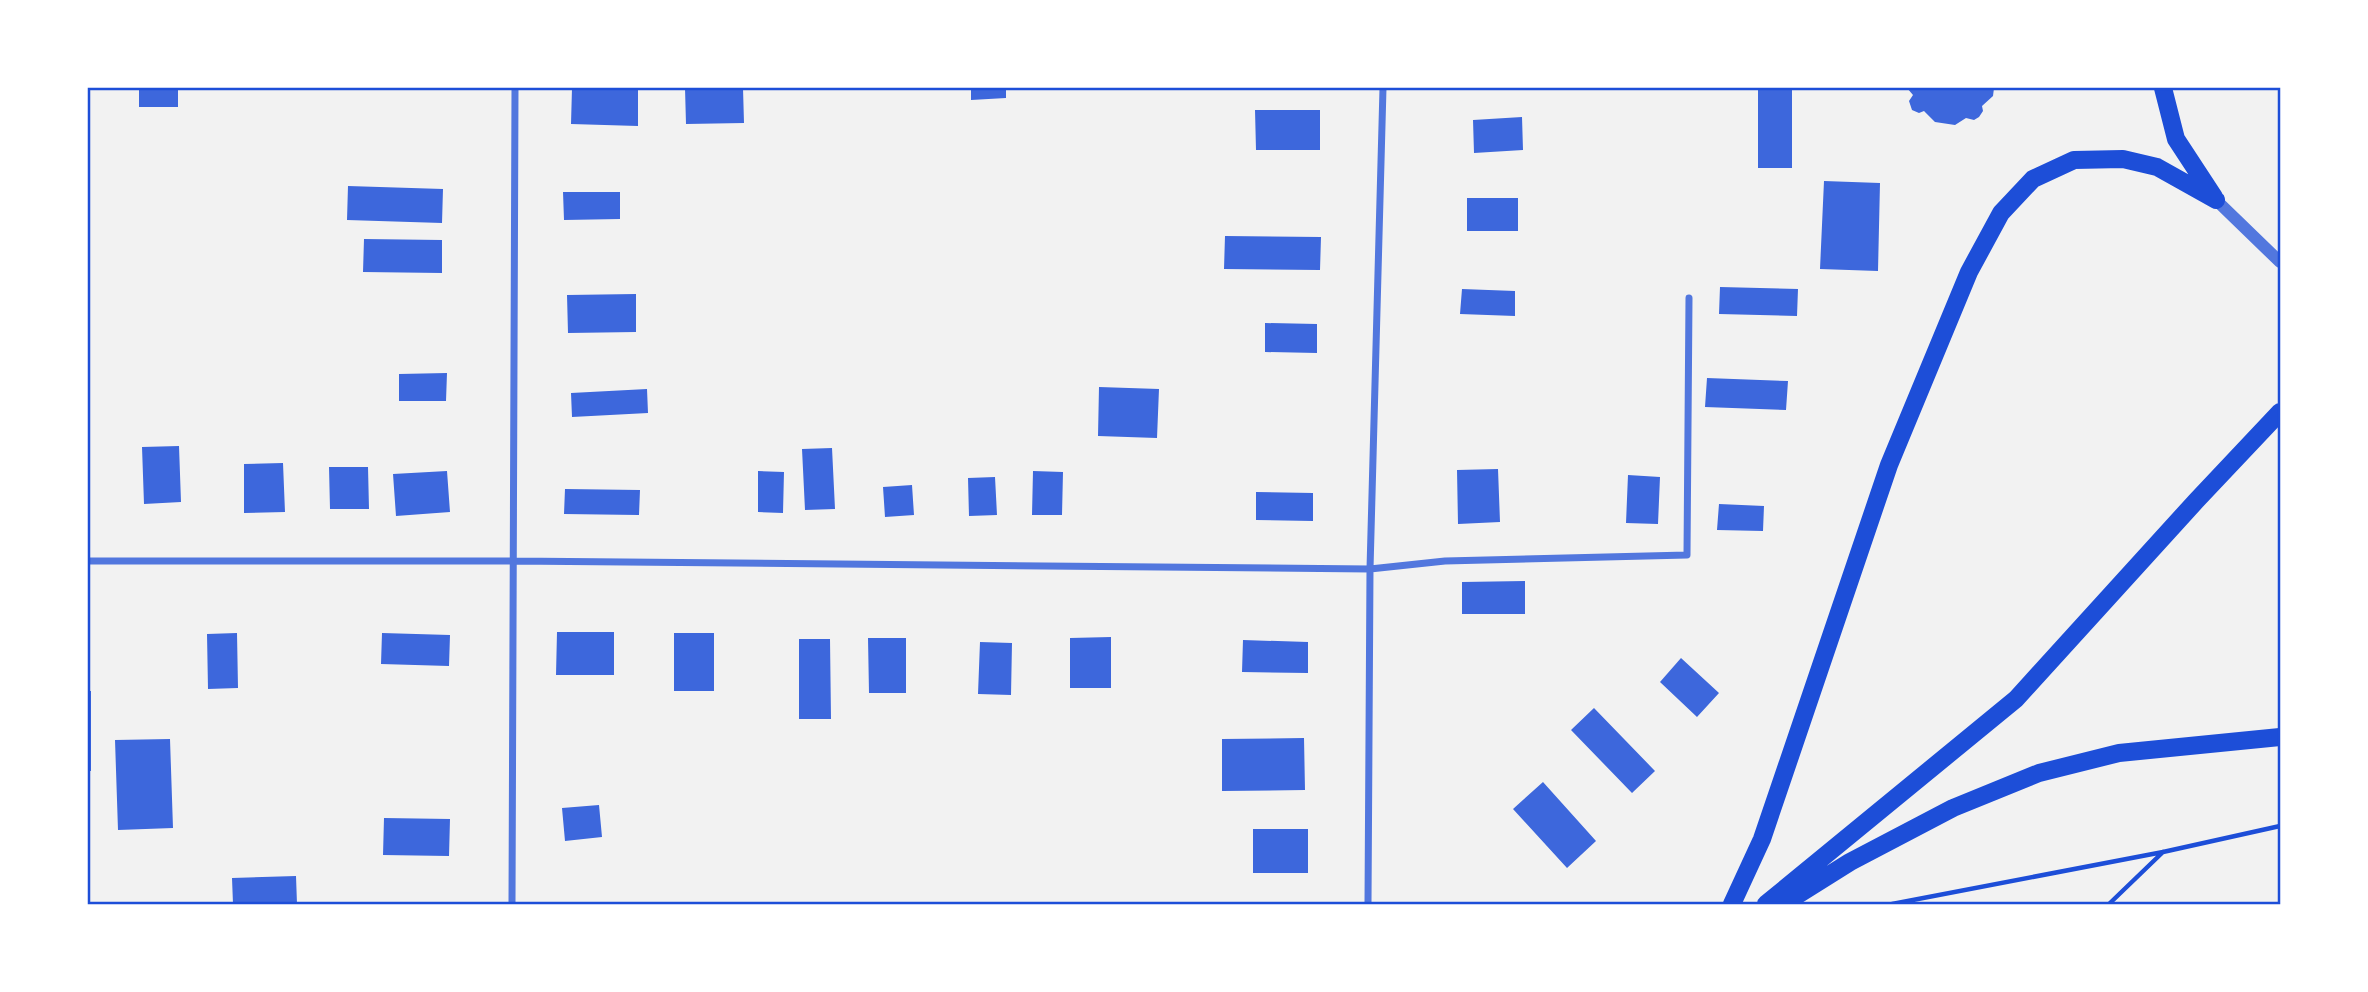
<svg xmlns="http://www.w3.org/2000/svg" width="2368" height="992" viewBox="0 0 2368 992" font-family="Commissioner,sans-serif">
<style>
.building{fill:#3d67dc}
.lines{fill:none;stroke-linecap:round;stroke-linejoin:round}
.path{stroke:#1d4ed8;stroke-width:4.5}
.minor{stroke:#5277de;stroke-width:7}
.tertiary{stroke:#5277de;stroke-width:12}
.primary{stroke:#1d4ed8;stroke-width:18}
.neatline{fill:none;stroke:#1d4ed8;stroke-width:2.5}
</style>
<rect width="100%" height="100%" fill="#f2f2f2"/>
<path class="building" d="M139,88H178V107H139Z
M572,88H638V126L571,124Z
M685,88H743L744,123L686,124Z
M971,88H1006V98L971,100Z
M1758,88H1792V168H1758Z
M1907,88H1994L1993,96L1982,106L1983,111L1979,117L1974,120L1966,118L1955,125L1935,122L1924,111L1919,113L1912,110L1909,101L1913,95Z
M1255,110H1320V150H1256Z
M1522,117L1523,150L1474,153L1473,120Z
M1824,181L1880,183L1878,271L1820,269Z
M348,186L443,189L442,223L347,220Z
M563,192H620V219L564,220Z
M1467,198H1518V231H1467Z
M1225,236L1321,237L1320,270L1224,269Z
M364,239L442,240V273L363,272Z
M1720,287L1798,289L1797,316L1719,314Z
M1462,289L1515,291V316L1460,314Z
M636,294V332L568,333L567,295Z
M1265,323L1317,324V353L1265,352Z
M447,373L446,401H399V374Z
M1707,378L1788,381L1786,410L1705,407Z
M1099,387L1159,389L1157,438L1098,436Z
M647,389L648,413L572,417L571,393Z
M179,446L181,502L144,504L142,447Z
M832,448L835,509L805,510L802,449Z
M283,463L285,512L244,513V464Z
M329,467H368L369,509H330Z
M1498,469L1500,522L1458,524L1457,470Z
M447,471L450,512L396,516L393,474Z
M758,471L784,472L783,513L758,512Z
M1033,471L1063,472L1062,515H1032Z
M1628,475L1660,477L1658,524L1626,523Z
M995,477L997,515L969,516L968,478Z
M912,485L914,515L885,517L883,487Z
M565,489L640,490L639,515L564,514Z
M1256,492L1313,493V521L1256,520Z
M1719,504L1764,506L1763,531L1717,530Z
M1525,581V614H1462V582Z
M557,632H614V675H556Z
M237,633L238,688L208,689L207,634Z
M382,633L450,635L449,666L381,664Z
M674,633H714V691H674Z
M1111,637V688H1070V638Z
M868,638H906V693H869Z
M799,639H830L831,719H799Z
M1243,640L1308,642V673L1242,672Z
M980,642L1012,643L1011,695L978,694Z
M1681,658L1719,693L1697,717L1660,682Z
M88,691H91V771H88Z
M1594,708L1655,771L1632,793L1571,730Z
M1304,738L1305,790L1222,791V739Z
M170,739L173,828L118,830L115,740Z
M1543,782L1596,841L1567,868L1513,809Z
M599,805L602,837L565,841L562,808Z
M384,818L450,819L449,856L383,855Z
M1253,829H1308V873H1253Z
M296,876L297,904H233L232,878Z"/>
<g class="lines">
<path class="path" d="M1892,904L2163,852L2280,826
M2109,904L2163,852"/>
<path class="minor" d="M88,561H513L1370,569L1445,561L1687,555L1689,298
M512,904L515,88
M1368,904L1370,569L1383,88"/>
<path class="tertiary" d="M2216,200L2280,262"/>
<path class="primary" d="M2163,88L2176,139L2214,197
M1732,904L1762,839L1889,465L1969,272L2001,213L2033,179L2074,160L2123,159L2157,167L2216,200
M1766,904L2016,699L2196,501L2280,412
M1783,904L1850,862L1953,808L2039,773L2119,753L2280,737"/>
</g>
<rect width="2368" height="992" fill="none" stroke="#ffffff" stroke-width="178"/>
<rect x="89" y="89" width="2190" height="814" class="neatline"/>
</svg>
